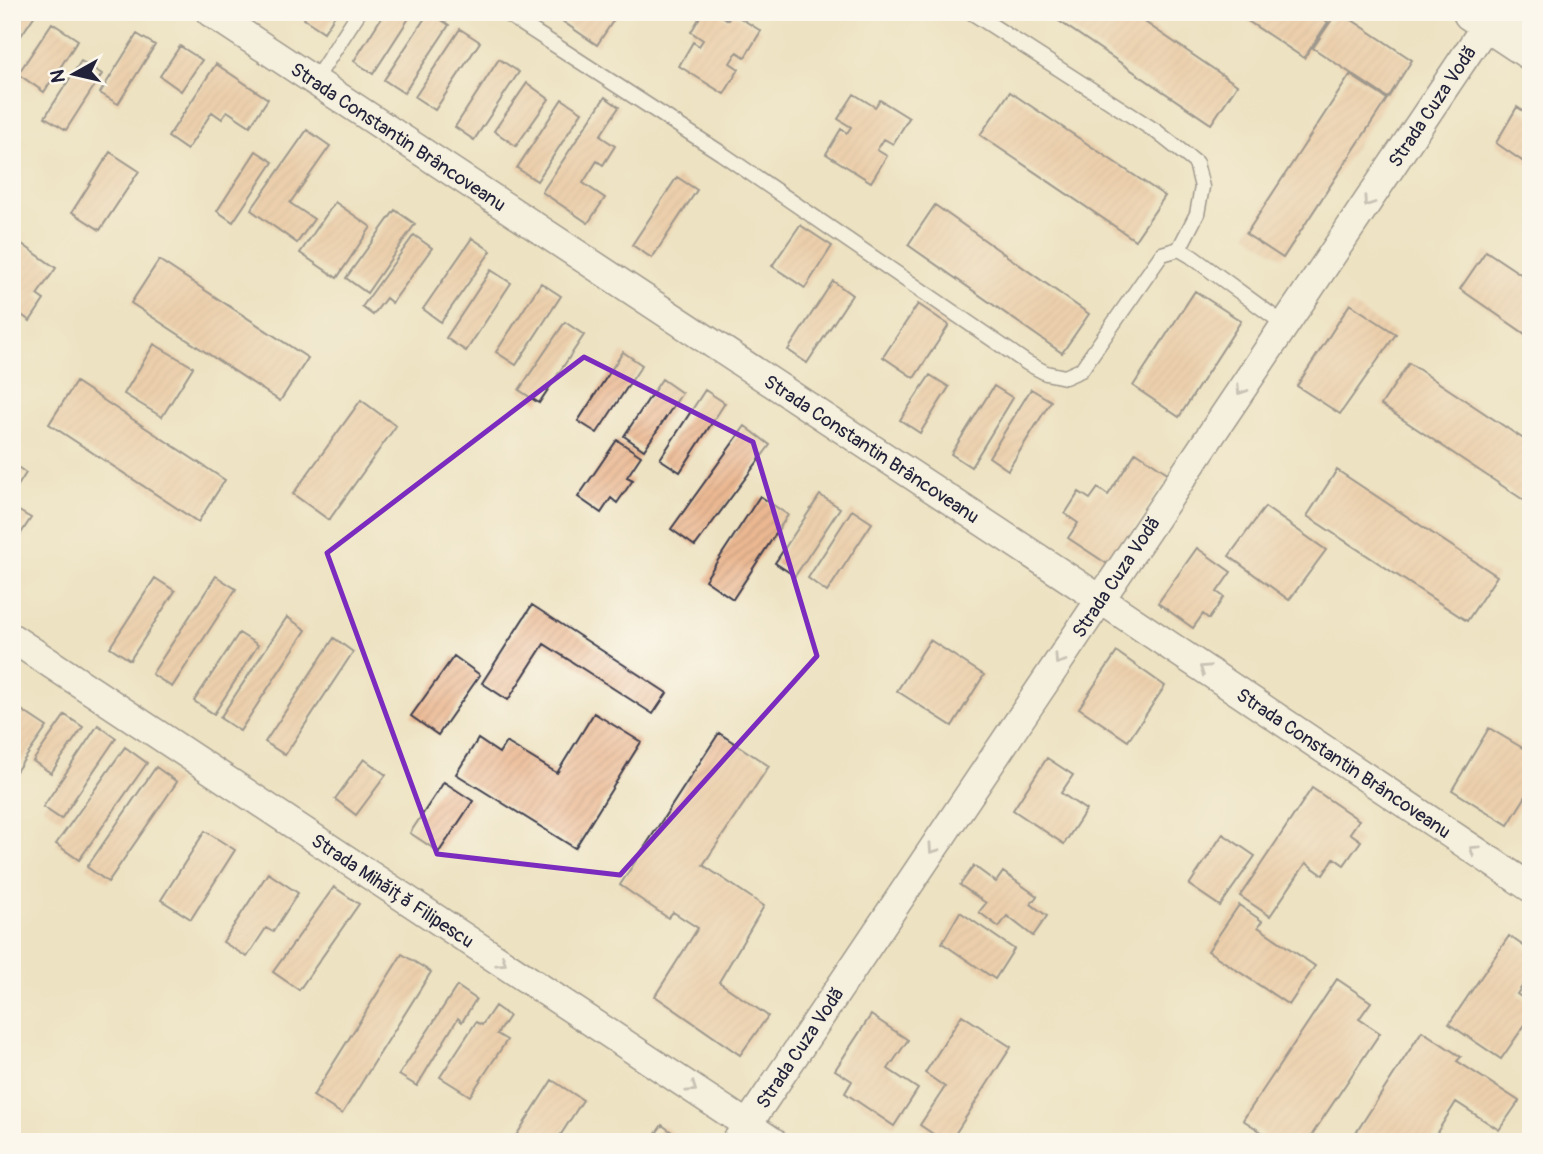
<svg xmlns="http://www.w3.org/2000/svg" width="1543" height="1154" viewBox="0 0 1543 1154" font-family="Pangolin,sans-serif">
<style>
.building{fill:url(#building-hatch)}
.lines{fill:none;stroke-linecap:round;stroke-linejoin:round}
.lane-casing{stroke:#403f4f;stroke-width:17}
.street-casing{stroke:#403f4f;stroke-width:31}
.primary-casing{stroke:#403f4f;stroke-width:41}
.lane{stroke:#fff;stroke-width:14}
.street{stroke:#fff;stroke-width:28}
.primary{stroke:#fff;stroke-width:38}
.oneway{stroke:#9c9ca7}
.marked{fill:none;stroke:#7b2cbf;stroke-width:5;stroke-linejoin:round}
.labels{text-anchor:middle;stroke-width:5;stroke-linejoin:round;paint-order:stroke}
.street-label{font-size:19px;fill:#22223b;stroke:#fbf7ec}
</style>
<defs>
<pattern id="building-hatch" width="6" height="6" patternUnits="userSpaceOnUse" patternTransform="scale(1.75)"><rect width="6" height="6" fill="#ebb892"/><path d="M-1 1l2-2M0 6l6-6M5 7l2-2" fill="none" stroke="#c99e7f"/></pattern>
</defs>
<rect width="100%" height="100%" fill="#fbf7ec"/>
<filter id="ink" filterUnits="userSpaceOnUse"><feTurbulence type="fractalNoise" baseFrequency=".0143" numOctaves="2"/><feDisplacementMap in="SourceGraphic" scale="14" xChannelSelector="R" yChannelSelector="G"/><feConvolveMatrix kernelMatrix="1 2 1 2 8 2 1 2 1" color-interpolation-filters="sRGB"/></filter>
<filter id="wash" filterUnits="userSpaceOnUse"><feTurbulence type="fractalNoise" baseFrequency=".00686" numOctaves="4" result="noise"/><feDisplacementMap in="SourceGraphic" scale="28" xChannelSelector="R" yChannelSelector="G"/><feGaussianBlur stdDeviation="1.57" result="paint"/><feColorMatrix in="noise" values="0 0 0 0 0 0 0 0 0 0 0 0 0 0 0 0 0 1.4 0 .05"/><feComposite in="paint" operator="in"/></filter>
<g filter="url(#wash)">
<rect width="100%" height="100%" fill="#ede2c1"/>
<g id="blocks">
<path class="building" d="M12,12H37L12,49Z
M308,12H337L324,32L304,19Z
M385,12H413L373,74L354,61Z
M429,12L449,25L404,93L384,80Z
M549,12H619L597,45Z
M703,12H716L728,20L732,13L761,31L745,57L737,52L730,63L739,69L724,94L679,66L693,42L699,46L703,40L691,32Z
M1061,12H1130L1237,85L1211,124L1056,19Z
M1234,12H1313L1328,22L1304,58Z
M1337,12H1340L1412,60L1388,98L1313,48Z
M52,23L78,40L44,92L18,74Z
M460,29L480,42L435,110L415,97Z
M137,34L155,45L118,104L100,93Z
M180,46L202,60L181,91L160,76Z
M499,59L519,72L474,140L455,127Z
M81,61L102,74L66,130L45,117Z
M216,64L268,99L250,126L227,111L222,119L212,112L187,150L168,137Z
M1350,75L1387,99L1283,258L1246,234Z
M527,83L549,99L516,146L494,131Z
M1010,92L1165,196L1135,240L980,135Z
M854,94L875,107L880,100L909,118L893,144L884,139L877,150L887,156L871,182L826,154L841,129L847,133L851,127L838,119Z
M605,97L619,107L600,136L615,146L603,165L597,161L583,183L605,198L588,223L542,192Z
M562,99L582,112L537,181L517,168Z
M1517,107L1531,116V167L1496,143Z
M307,130L330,146L290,203L314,219L297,243L251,210Z
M256,151L273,162L233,222L217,211Z
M110,152L139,171L100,230L72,212Z
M677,177L697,190L652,258L632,245Z
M335,202L371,227L337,278L300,253Z
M935,205L1089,314L1062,353L908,245Z
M395,210L415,224L367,293L346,278Z
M800,225L832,246L805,288L772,266Z
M414,235L432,248L392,303L386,298L373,315L362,307Z
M12,237L56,268L37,295L44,300L30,321L12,308Z
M472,238L491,251L441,322L423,309Z
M1486,251L1531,281V338L1460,289Z
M159,260L308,358L280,401L131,303Z
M491,270L511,283L466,351L446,338Z
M833,281L852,295L807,363L788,350Z
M541,283L561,296L516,365L496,352Z
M1195,291L1241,321L1179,417L1133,386Z
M918,304L949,325L914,378L883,357Z
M1350,304L1396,334L1340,414L1297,386Z
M565,322L584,335L539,403L519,390Z
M154,344L193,367L162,417L124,394Z
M623,352L642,365L597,433L578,421Z
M1409,363L1531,444V505L1381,405Z
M930,375L949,387L920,433L900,420Z
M662,379L682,393L644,450L624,436Z
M76,382L225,480L198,522L49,424Z
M994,386L1013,398L971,467L951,454Z
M1031,389L1051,401L1008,470L989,457Z
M705,390L725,403L680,472L660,459Z
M361,400L396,426L329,520L293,494Z
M745,426L770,445L695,546L671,529Z
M617,440L641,456L627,477L633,480L617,503L611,498L601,513L578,497Z
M1136,452L1169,474L1109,565L1068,538L1078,523L1065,514L1079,492L1090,499L1098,488L1108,495Z
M12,463L26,473L12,495Z
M1337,470L1497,576L1467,621L1307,516Z
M820,495L840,508L795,576L775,563Z
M760,496L788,515L733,599L705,580Z
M12,507L31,518L12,547Z
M1265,507L1326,550L1289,600L1229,556Z
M852,510L872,523L827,592L808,578Z
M1197,548L1231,572L1217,592L1224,597L1209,619L1203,614L1193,628L1158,603Z
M216,576L236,589L172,687L152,674Z
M155,578L175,591L130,660L110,647Z
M532,605L667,693L653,714L544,644L508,700L482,683Z
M287,617L306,630L240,731L220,718Z
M239,633L258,645L214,714L194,701Z
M334,638L353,652L285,755L265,742Z
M930,640L984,675L952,726L897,691Z
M1117,652L1165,686L1128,741L1079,708Z
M454,656L480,675L438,735L411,716Z
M20,709L47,727L12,777V720Z
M594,713L641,742L575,848L456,774L478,739L499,753L506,742L557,773Z
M65,715L83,727L51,773L33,761Z
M98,725L116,738L61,819L43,807Z
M1489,728L1531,753V788L1508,825L1452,790Z
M719,733L769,766L703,865L764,906L719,982L768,1016L740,1055L655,996L698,928L673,912L668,918L620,885Z
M125,747L147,763L79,860L56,844Z
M1047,758L1073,775L1061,793L1086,810L1064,844L1013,810Z
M364,759L386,775L356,815L335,799Z
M156,767L177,782L108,882L87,867Z
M444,782L473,801L439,852L410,833Z
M1312,788L1359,820L1350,833L1361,841L1344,865L1334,858L1323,875L1306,863L1270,916L1240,896Z
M205,831L235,850L191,919L161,900Z
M1223,834L1255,856L1220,906L1189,885Z
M974,866L996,882L1003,872L1037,896L1031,904L1047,916L1033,936L1007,916L999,927L979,912L986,903L960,885Z
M268,873L298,893L273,932L266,928L247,957L223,942Z
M334,887L359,904L299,990L273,972Z
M1239,905L1262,921L1258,927L1315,966L1289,1005L1208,951Z
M960,912L1014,949L995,979L942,943Z
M1509,936L1531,951V973L1517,994L1531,1004V1016L1501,1059L1449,1024Z
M402,954L431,972L342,1114L313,1096Z
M1337,979L1371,1002L1359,1019L1380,1033L1307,1142H1267L1260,1137L1263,1133L1243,1120Z
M457,986L476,999L462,1022L458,1018L417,1086L399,1075Z
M495,1006L509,1016L497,1034L507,1040L470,1096L440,1077L476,1022L482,1025Z
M871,1015L908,1040L888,1069L918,1089L894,1126L845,1093L852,1081L835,1070Z
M962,1015L1011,1047L950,1142H945L920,1125L945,1087L925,1073Z
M1422,1031L1461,1057L1457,1061L1519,1101L1499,1130L1456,1102L1431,1142H1350Z
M552,1080L583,1100L556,1142H512Z
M662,1125L686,1142H650Z"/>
</g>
</g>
<g filter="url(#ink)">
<use href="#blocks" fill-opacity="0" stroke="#403f4f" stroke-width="2"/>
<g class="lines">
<g class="lane-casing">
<path id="lane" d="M504,12L721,153L1027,363L1046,373L1065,377L1081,370L1162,254L1179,249L1191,256L1285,325
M971,12L1157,132L1196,163L1202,187L1197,214L1179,249
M315,80L359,12"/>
</g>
<g class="street-casing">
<g id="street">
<path id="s1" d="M210,12L1100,599L1531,888"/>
<path id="s2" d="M12,638L773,1142"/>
<path id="s3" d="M736,1142L1495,12"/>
</g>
</g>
<g class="primary-casing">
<path id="primary" d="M1472,12L1531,51"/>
</g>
<use href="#lane" class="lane"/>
<use href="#street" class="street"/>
<use href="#primary" class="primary"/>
</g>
<defs><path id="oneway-chevron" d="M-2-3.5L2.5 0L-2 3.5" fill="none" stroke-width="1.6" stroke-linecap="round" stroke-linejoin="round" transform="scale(1.75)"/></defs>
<g class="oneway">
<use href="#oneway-chevron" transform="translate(1368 202) rotate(124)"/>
<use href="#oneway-chevron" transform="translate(1241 390) rotate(124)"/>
<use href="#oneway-chevron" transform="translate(1059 660) rotate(124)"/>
<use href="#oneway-chevron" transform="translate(1204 669) rotate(-146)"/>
<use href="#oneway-chevron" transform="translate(933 849) rotate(124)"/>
<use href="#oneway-chevron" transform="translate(1474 850) rotate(-146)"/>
<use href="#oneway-chevron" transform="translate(502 962) rotate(34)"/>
<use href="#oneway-chevron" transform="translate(692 1088) rotate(34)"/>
</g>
</g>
<path d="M0 0H1543V1154H0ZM584,357L753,442L817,656L620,875L437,854L327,553Z" fill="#ede2c1" fill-opacity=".55" fill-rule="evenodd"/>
<path class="marked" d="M584,357L753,442L817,656L620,875L437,854L327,553Z"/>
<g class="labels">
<g class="street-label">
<text dy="7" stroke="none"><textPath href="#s3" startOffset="1248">Strada Cuza Vodă</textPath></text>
<text dy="7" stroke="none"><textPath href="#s1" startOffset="226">Strada Constantin Brâncoveanu</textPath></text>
<text dy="7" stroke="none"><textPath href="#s1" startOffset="793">Strada Constantin Brâncoveanu</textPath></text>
<text dy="7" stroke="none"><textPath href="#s3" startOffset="681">Strada Cuza Vodă</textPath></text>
<text dy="7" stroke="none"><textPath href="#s1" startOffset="1360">Strada Constantin Brâncoveanu</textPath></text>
<text dy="7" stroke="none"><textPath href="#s2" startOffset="457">Strada Mihăiță Filipescu</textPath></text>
<text dy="7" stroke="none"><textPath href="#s3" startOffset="114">Strada Cuza Vodă</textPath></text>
</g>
</g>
<rect width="1543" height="1154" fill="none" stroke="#fbf7ec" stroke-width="42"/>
<g transform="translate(74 74) rotate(262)" stroke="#fbf7ec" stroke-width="5" paint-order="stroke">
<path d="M0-5L12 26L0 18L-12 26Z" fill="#22223b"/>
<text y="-10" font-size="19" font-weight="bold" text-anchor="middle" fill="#22223b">N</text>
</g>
</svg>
